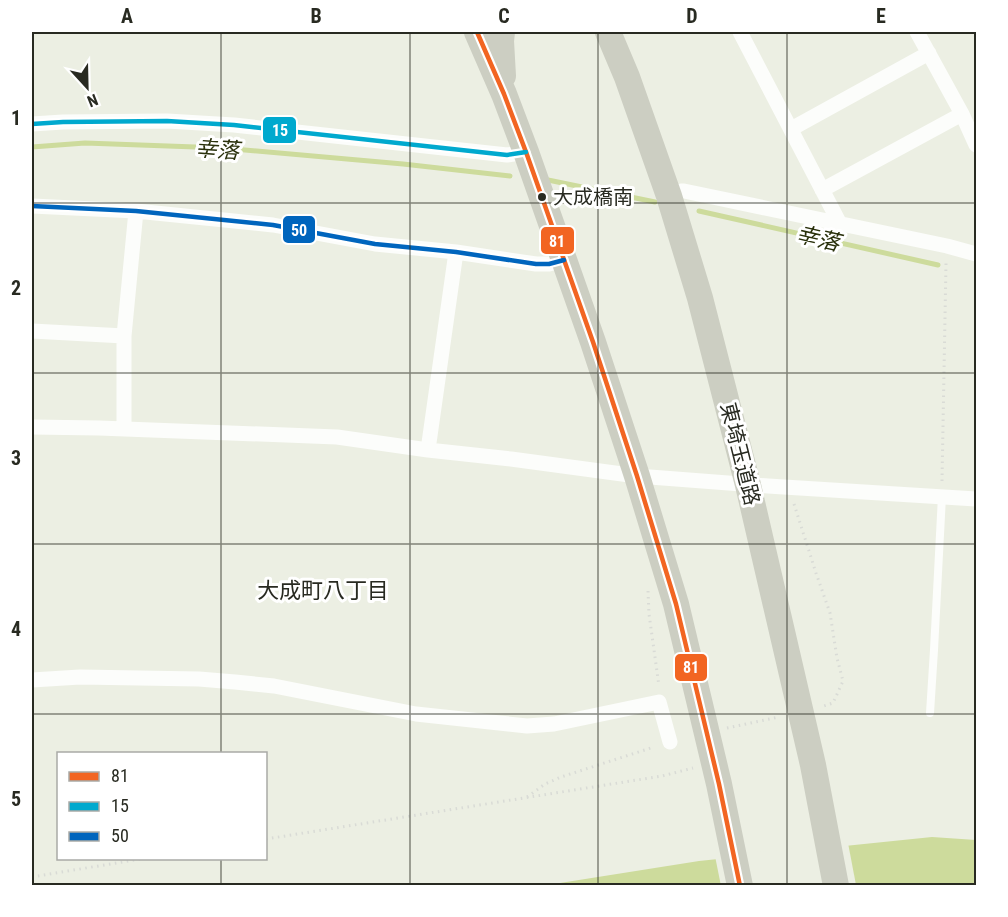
<svg xmlns="http://www.w3.org/2000/svg" width="1008" height="917" viewBox="0 0 1008 917" font-family="'Roboto Condensed','Noto Sans JP',sans-serif">
<style>
.water{fill:#cddb9c}
.pier{fill:#ecefe3}
.lines{fill:none;stroke-linecap:round;stroke-linejoin:round}
.stream{stroke:#cddb9c;stroke-width:5}
.path{stroke:#d9dbd6;stroke-width:3;stroke-dasharray:1.5 4.5;stroke-linecap:butt}
.service{stroke:#fcfdfb;stroke-width:8}
.minor{stroke:#fcfdfb;stroke-width:15}
.trunk{stroke:#cccec2;stroke-width:26}
.bus-1-casing{stroke:#fff;stroke-width:9}
.bus-2-casing{stroke:#fff;stroke-width:9}
.bus-3-casing{stroke:#fff;stroke-width:9}
.bus-1{stroke:#f26522;stroke-width:4.5}
.bus-2{stroke:#00a9ce;stroke-width:4.5}
.bus-3{stroke:#0065bd;stroke-width:4.5}
.grid{fill:none;stroke:#282a21;stroke-width:1.5;stroke-opacity:0.55}
.bus-dot{fill:#282a21;stroke:#fff;stroke-width:2}
.labels{text-anchor:middle;stroke-width:6;stroke-linejoin:round;paint-order:stroke}
.bus-label{font-size:20px;fill:#282a21;stroke:#fff;text-anchor:start}
.street-label{font-size:21px;fill:#282a21;stroke:#fff}
.water-label{font-size:22px;font-style:italic;fill:#2a310c;stroke:#fff}
.neighbourhood-label{font-size:22px;fill:#282a21;stroke:#fff}
.line-badge{stroke:#fff;stroke-width:2}
.badge-label{font-size:16px;text-anchor:middle;font-weight:bold;fill:#fff}
.neatline{fill:none;stroke:#282a21;stroke-width:2}
.grid-label{font-size:20px;text-anchor:middle;font-weight:bold;fill:#282a21}
</style>
<rect width="100%" height="100%" fill="#ecefe3"/>
<path class="water" d="M932,837L976,840V885L541,886L699,861Z"/>
<path class="pier" d="M848,843L856,885L721,886L715,856Z"/>
<g class="lines">
<path class="stream" d="M32,147L85,143L223,148L403,164L510,176
M548,180L655,202
M699,211L938,265"/>
<path class="path" d="M942,481L946,263
M794,504L816,573L830,613L837,658L843,681L833,703L821,707
M648,591L649,614L659,686
M727,728L779,717
M527,797L545,784L561,777L654,747
M266,839L662,776L693,768
M32,877L146,858"/>
<path class="service" d="M930,713L934,650L942,496"/>
<path class="minor" d="M740,32L840,224
M917,32L962,114L976,145
M32,124L63,122L167,121L234,125L507,155L526,152
M791,129L929,53
M822,190L962,114
M669,196L681,191H684L947,246L976,254
M32,206L136,211L273,225L375,244L456,252L536,264H549L564,260
M32,331L124,336
M32,427L99,428L337,437L428,450L511,459L637,476L768,486L976,499
M124,429V336L136,211
M428,450L456,252
M32,680L80,677L199,679L235,682L274,686L416,714L527,726L554,724L659,702L670,742"/>
<path class="trunk" d="M477,32L504,94L526,152L593,342L637,476L676,604L719,784L740,886
M502,32L501,41L503,76
M608,32L627,77L669,196L700,298L748,485L813,765L836,886"/>
<g class="bus-1-casing">
<path id="bus-1" d="M477,32L504,94L526,152L593,342L637,476L676,604L719,784L740,886"/>
</g>
<g class="bus-2-casing">
<path id="bus-2" d="M32,124L63,122L167,121L234,125L507,155L526,152"/>
</g>
<g class="bus-3-casing">
<path id="bus-3" d="M32,206L136,211L273,225L375,244L456,252L536,264H549L564,260"/>
</g>
<use href="#bus-1" class="bus-1"/>
<use href="#bus-2" class="bus-2"/>
<use href="#bus-3" class="bus-3"/>
</g>
<path class="grid" d="M221,32V754M410,32V886M598,32V886M787,32V886M32,203H976M32,373H976M32,544H976M32,714H976M221,858V886"/>
<circle class="bus-dot" cx="542" cy="197" r="5"/>
<g class="labels">
<g class="bus-label">
<text x="553" y="204">大成橋南</text>
</g>
<g class="street-label">
<text transform="translate(740 454) rotate(76)" y="7">東埼玉道路</text>
</g>
<g class="water-label">
<text transform="translate(217 149) rotate(4)" y="8">幸落</text>
<text transform="translate(818 238) rotate(13)" y="8">幸落</text>
</g>
<g class="neighbourhood-label">
<text x="323" y="598">大成町八丁目</text>
</g>
</g>
<g class="line-badge">
<rect x="262" y="116" width="35" height="28" rx="6" fill="#00a9ce"/>
<rect x="282" y="215" width="34" height="29" rx="6" fill="#0065bd"/>
<rect x="540" y="226" width="35" height="29" rx="6" fill="#f26522"/>
<rect x="674" y="653" width="34" height="29" rx="6" fill="#f26522"/>
</g>
<g class="badge-label">
<text x="280" y="136">15</text>
<text x="299" y="236">50</text>
<text x="557" y="247">81</text>
<text x="691" y="673">81</text>
</g>
<rect width="1008" height="917" fill="none" stroke="#ffffff" stroke-width="66"/>
<rect x="57" y="752" width="210" height="108" fill="#ffffff" stroke="#a9aaa6" stroke-width="1.5"/>
<rect x="69" y="772" width="30" height="9" fill="#f26522" stroke="#a9aaa6" stroke-width="1.5"/>
<text x="111" y="782" font-size="18" fill="#282a21">81</text>
<rect x="69" y="802" width="30" height="9" fill="#00a9ce" stroke="#a9aaa6" stroke-width="1.5"/>
<text x="111" y="812" font-size="18" fill="#282a21">15</text>
<rect x="69" y="832" width="30" height="9" fill="#0065bd" stroke="#a9aaa6" stroke-width="1.5"/>
<text x="111" y="842" font-size="18" fill="#282a21">50</text>
<g transform="translate(87 87) rotate(158)" stroke="#ffffff" stroke-width="4.5" paint-order="stroke">
<path d="M0-4.5L10 22L0 15L-10 22Z" fill="#282a21"/>
<text y="-9" font-size="16" font-weight="bold" text-anchor="middle" fill="#282a21">N</text>
</g>
<rect x="33" y="33" width="942" height="851" class="neatline"/>
<g class="grid-label">
<text x="127" y="23">A</text>
<text x="316" y="23">B</text>
<text x="504" y="23">C</text>
<text x="692" y="23">D</text>
<text x="881" y="23">E</text>
<text x="16" y="125">1</text>
<text x="16" y="295">2</text>
<text x="16" y="465">3</text>
<text x="16" y="636">4</text>
<text x="16" y="806">5</text>
</g>
</svg>
